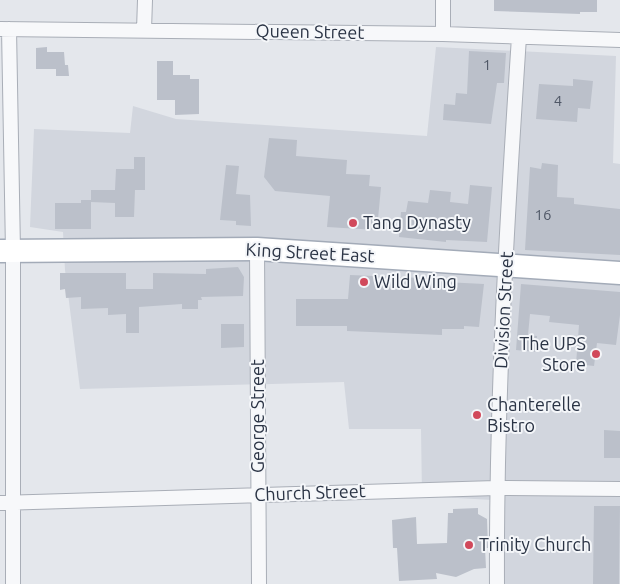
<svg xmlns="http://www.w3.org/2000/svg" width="620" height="584" viewBox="0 0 620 584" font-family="Ubuntu,sans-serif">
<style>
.built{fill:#d2d6de}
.building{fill:#bbc0ca}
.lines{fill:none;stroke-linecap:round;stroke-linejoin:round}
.street-casing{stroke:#a9aeb7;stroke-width:16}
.primary-casing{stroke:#a3abb8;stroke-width:25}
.street{stroke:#f7f8fa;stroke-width:14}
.primary{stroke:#fff;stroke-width:22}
.poi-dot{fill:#d1495b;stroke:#f4f6f9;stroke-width:2}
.labels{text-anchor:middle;stroke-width:4;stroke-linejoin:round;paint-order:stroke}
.number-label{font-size:15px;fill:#4f5766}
.street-label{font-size:18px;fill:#2b3445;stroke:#f4f6f9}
.poi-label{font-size:18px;fill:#2b3445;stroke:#f4f6f9;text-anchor:start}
</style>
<rect width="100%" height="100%" fill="#e4e7ec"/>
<path class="built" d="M436,47L616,56L613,163L620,164V584H489L492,500L422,496L421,429H349L344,382L80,389L65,270L63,232L30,227L34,129L130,133L133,106L176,119L427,136Z"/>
<path class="building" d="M494,0H597V12H580V14L494,11Z
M47,47V52H64L65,65H68L69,76H56V69H36V48Z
M469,51L506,53L504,83H497L491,124L443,120L444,104L455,105L456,93L467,94Z
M157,61H173V75H190V79H199V114L175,115V100H157Z
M573,79L593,81L590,109L578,108L577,122L536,119L539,84L573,86Z
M269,138L297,140L296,156L347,160L346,174L370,175L369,186L381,187L377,230L327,227L330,196L275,191L264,177Z
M134,157H145V190H135L134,217H115V203L91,202V229H55V203H81V200H91V190H115L116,169H134Z
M542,163L558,165L557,197L574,198V204L620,209V255L525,250L530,167L541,169Z
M226,165L239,166L236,194L250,195L251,226L236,225V221L220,220Z
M470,185L492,187L487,242L446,240V242L399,237L401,212H406L408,201L428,203L430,190L451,192L450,202L468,204Z
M238,267L244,277L243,296L201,297L202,300H198V309H182V304L139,307V333H126V314L108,315V308L81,309V297L66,298L65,289L60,290V273H126V289H153V273L206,274V269Z
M350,275L445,279V282L484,284L479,327L464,326V329H442V335L347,331V326H296V299H348Z
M521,284L620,292V315L616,345L597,343L594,366L576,364L579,325L549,322L550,316L530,314L528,335L537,336L536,352L516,350Z
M221,324H244V347L221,348Z
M604,430L620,431V458H604Z
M594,506H620L619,584H593Z
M478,508V514L487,519L488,548H485L486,568L474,569L456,577L436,573L437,579L399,581L397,548H393L392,520L416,517L417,544L447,543L448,513H453V509Z"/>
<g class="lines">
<g class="street-casing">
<path id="street" d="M443,0V34
M0,29L443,34L620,40
M9,29L13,251V584
M144,30L145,0
M257,249L259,584
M0,503L496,488L620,489
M497,584C496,402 507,219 519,37"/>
</g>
<g class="primary-casing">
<path id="primary" d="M0,251L257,249L620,273"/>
</g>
<use href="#street" class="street"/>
<use href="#primary" class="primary"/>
</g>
<g class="poi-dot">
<circle cx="353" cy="223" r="5"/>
<circle cx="364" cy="282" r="5"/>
<circle cx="596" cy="354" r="5"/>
<circle cx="477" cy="415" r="5"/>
<circle cx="469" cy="545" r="5"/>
</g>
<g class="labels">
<g class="number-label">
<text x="487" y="70">1</text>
<text x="558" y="106">4</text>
<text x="543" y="220">16</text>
</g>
<g class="street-label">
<text transform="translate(310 32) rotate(1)" y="6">Queen Street</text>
<text transform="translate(310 253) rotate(3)" y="6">King Street East</text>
<text transform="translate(504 310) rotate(-87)" y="6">Division Street</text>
<text transform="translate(258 416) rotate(-90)" y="6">George Street</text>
<text transform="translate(310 493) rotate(-2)" y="6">Church Street</text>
</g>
<g class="poi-label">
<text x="363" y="229">Tang Dynasty</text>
<text x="374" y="288">Wild Wing</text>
<text x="586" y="350" text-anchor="end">The UPS<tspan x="586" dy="21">Store</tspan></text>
<text x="487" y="411">Chanterelle<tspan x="487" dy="21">Bistro</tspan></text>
<text x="479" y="551">Trinity Church</text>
</g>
</g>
</svg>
